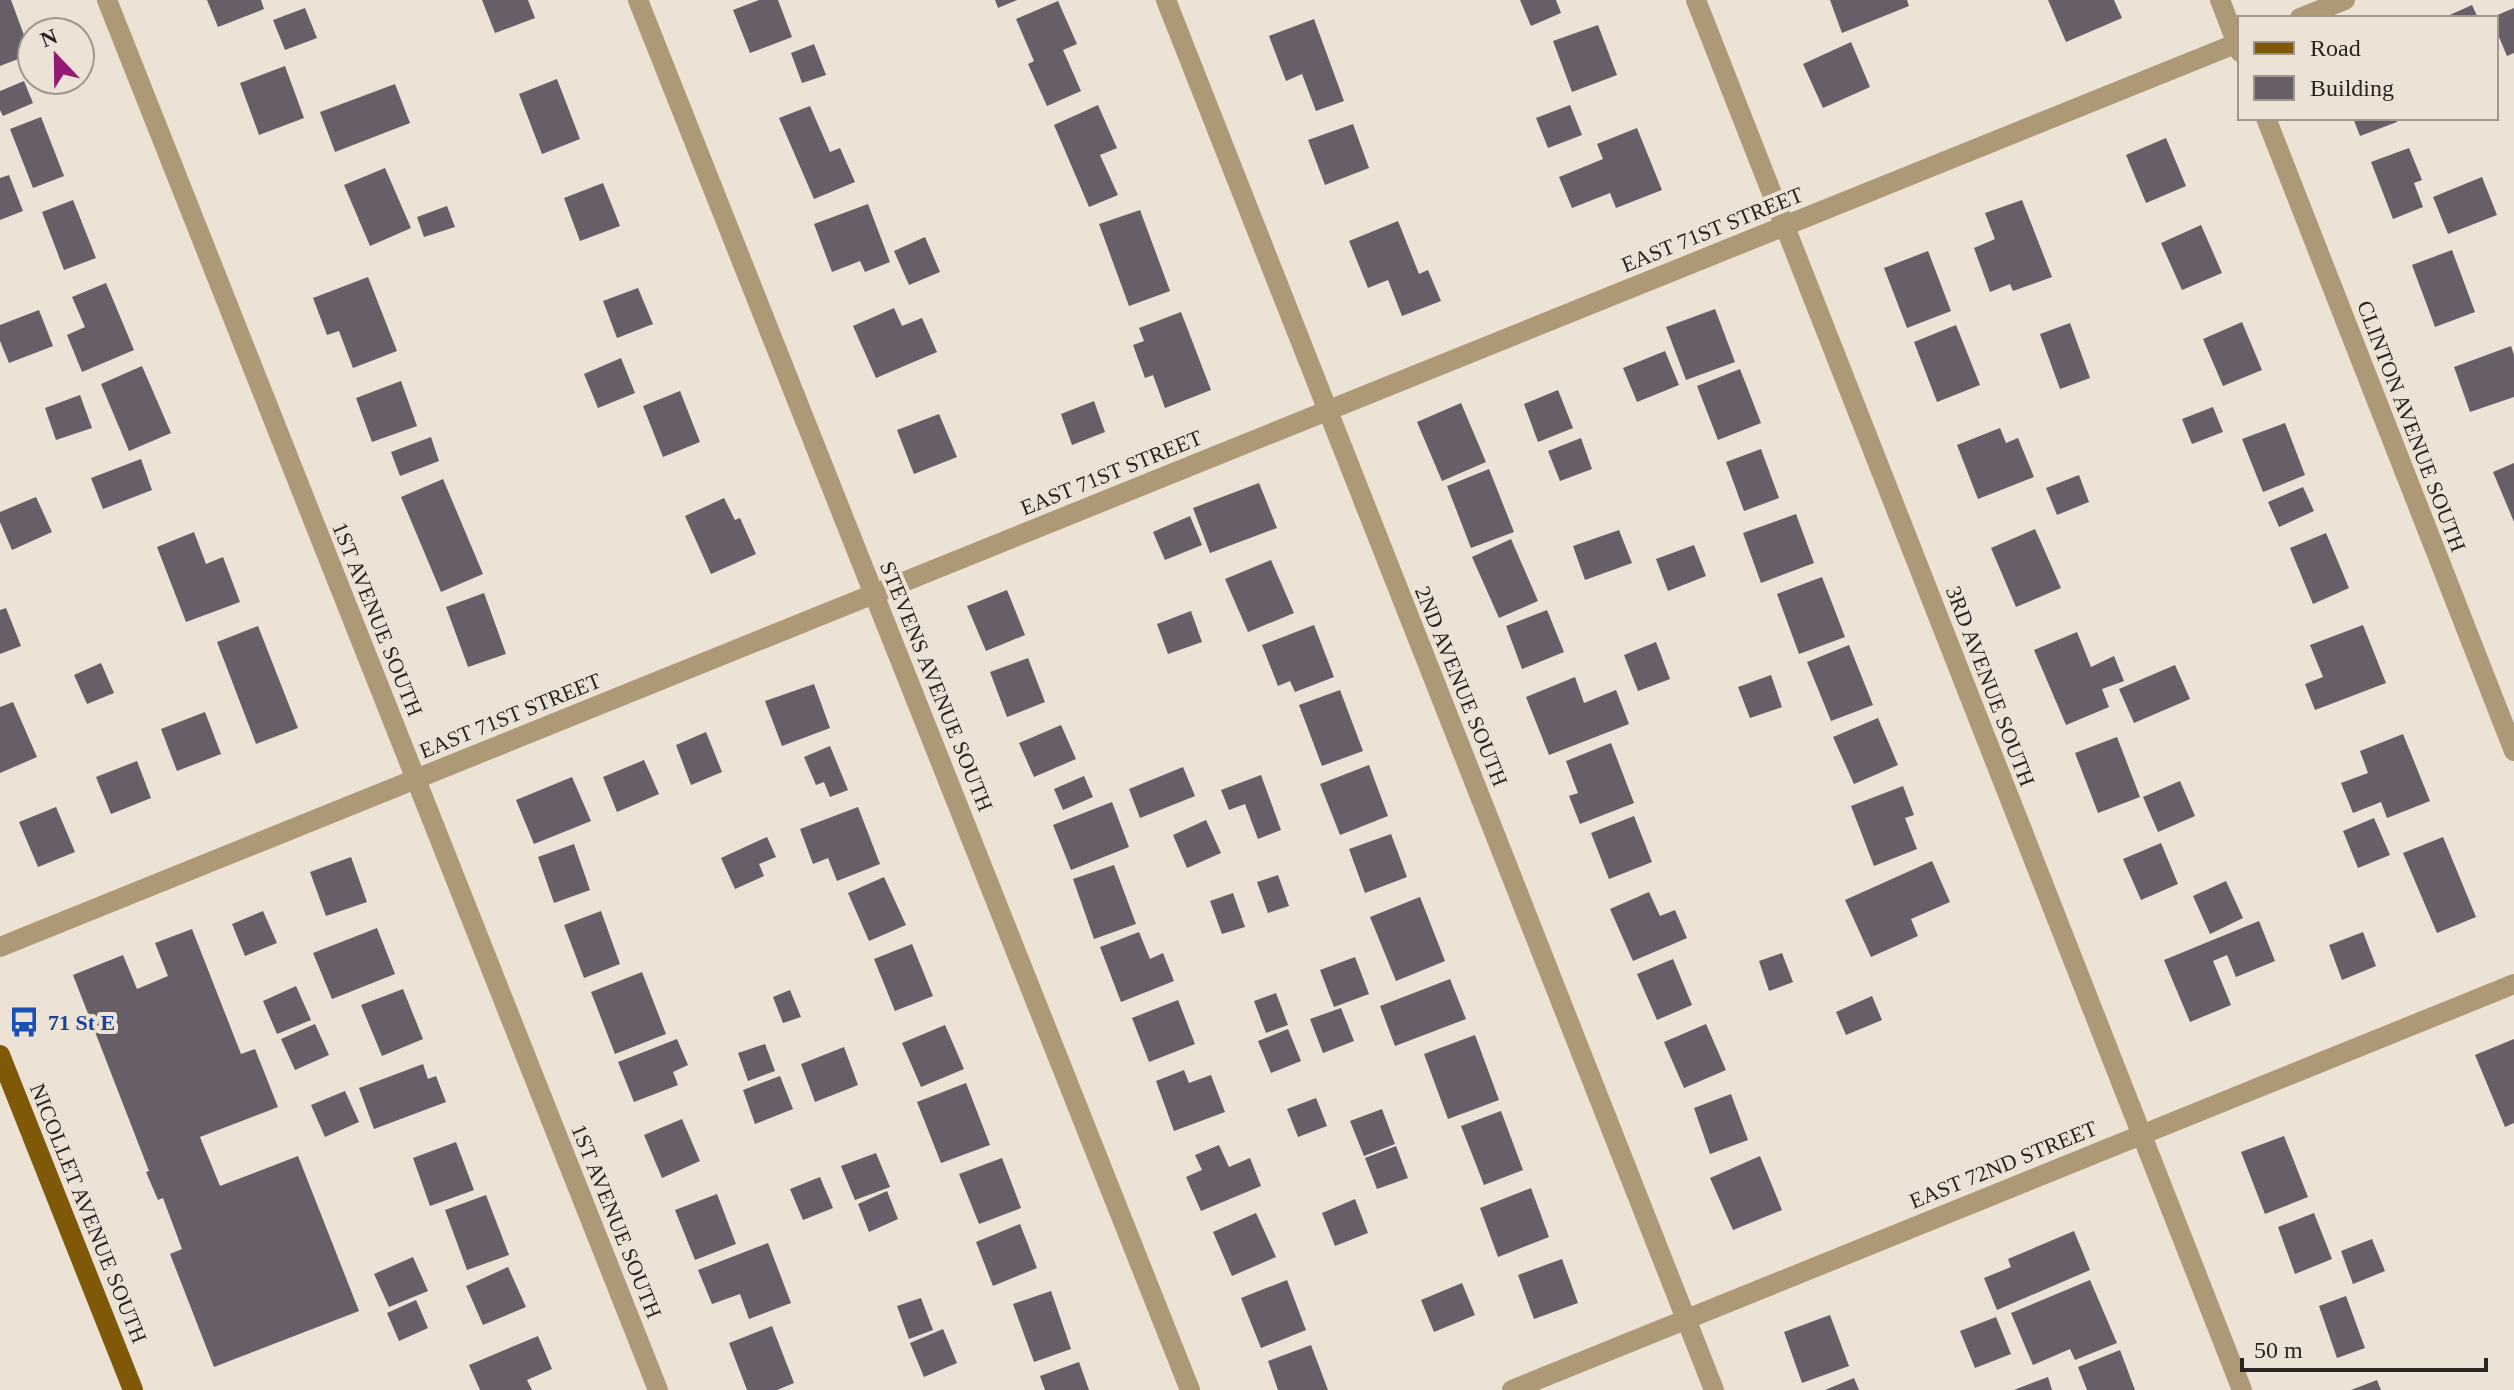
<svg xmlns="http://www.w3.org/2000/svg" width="2514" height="1390" viewBox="0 0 2514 1390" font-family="Georgia,serif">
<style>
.building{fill:#685e68}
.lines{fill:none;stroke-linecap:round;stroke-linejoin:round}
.minor{stroke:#ae9977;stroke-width:20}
.major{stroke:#805908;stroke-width:20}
.labels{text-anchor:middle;stroke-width:8;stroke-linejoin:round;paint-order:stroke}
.street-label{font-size:22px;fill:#292420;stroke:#ede2d6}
.transit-label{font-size:22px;font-weight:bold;fill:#164399;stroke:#ede2d6;text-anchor:start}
</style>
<rect width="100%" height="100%" fill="#ede2d6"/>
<path class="building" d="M0,0H11L31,54L0,66Z
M207,0H261L264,9L218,27Z
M482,0H528L535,18L495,33Z
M759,0H778L792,37L750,53L733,10Z
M995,0H1017L998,8Z
M1520,0H1556L1561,13L1531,26Z
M1830,0H1907L1909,6L1842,33Z
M2048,0H2114L2122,18L2066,42Z
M1058,1L1077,44L1063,50L1081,91L1047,106L1028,64L1034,61L1016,19Z
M2472,5L2478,18H2443Z
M305,8L317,38L285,50L273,20Z
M2514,8V53L2507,56L2496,30V18H2490Z
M1314,19L1344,101L1316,111L1302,74L1286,81L1269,36Z
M1598,25L1617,75L1572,92L1553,41Z
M1851,42L1870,87L1823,108L1803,64Z
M814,44L826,75L802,83L791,53Z
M285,66L304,118L259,135L240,83Z
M557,79L580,139L542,154L519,94Z
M24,81L33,103L3,116L0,110V91Z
M395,84L410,123L335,152L320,112Z
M1098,105L1117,148L1100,155L1118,195L1089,207L1054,125Z
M1570,105L1582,135L1548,148L1536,118Z
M810,106L830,152L840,148L855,182L814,199L779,118Z
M41,117L64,176L33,188L10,129Z
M2353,118H2396L2397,122L2360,136Z
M1353,124L1369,168L1325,185L1308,140Z
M1637,128L1662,190L1616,208L1610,193L1572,208L1559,177L1603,159L1597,144Z
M2166,138L2186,186L2146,203L2126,155Z
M2409,148L2422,180L2414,183L2423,207L2393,219L2371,162Z
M385,168L411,228L370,246L344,185Z
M9,175L23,211L0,220V178Z
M2482,177L2497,215L2448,234L2433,197Z
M603,183L620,226L580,241L564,198Z
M73,200L96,258L64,270L42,212Z
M2022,200L2052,277L2013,291L2010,284L1990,292L1974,248L1995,239L1985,213Z
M868,204L890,262L865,272L860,261L832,272L814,224Z
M447,206L455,227L424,237L417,217Z
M1140,210L1170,291L1129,306L1099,224Z
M1398,221L1419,274L1428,270L1441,301L1402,316L1388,280L1368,288L1349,241Z
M2201,225L2222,273L2182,290L2161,243Z
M925,237L940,272L909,285L894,251Z
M2452,250L2475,312L2435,327L2412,265Z
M1928,251L1951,311L1907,328L1884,268Z
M368,277L397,351L353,368L339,331L327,335L313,298Z
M106,283L134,350L82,372L67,335L85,327L72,297Z
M638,288L653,324L617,338L603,301Z
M894,308L902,326L922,318L937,352L876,378L853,326Z
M1715,309L1735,362L1686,380L1666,327Z
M39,310L53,346L9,363L0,341V325Z
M1181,312L1211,390L1165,408L1153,375L1145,378L1133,345L1144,341L1139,328Z
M2242,322L2262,370L2223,386L2203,339Z
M2070,323L2090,378L2060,389L2040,334Z
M1956,325L1980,385L1937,402L1914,342Z
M2511,346L2514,355V397L2470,412L2454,367Z
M1665,351L1679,385L1637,402L1623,368Z
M621,358L635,393L598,408L584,374Z
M142,366L171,433L129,451L101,384Z
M1740,369L1761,423L1718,440L1697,386Z
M401,381L417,426L372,442L356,398Z
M1558,390L1573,428L1538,442L1524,404Z
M680,391L700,442L663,457L643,406Z
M80,395L92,428L56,440L45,408Z
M1094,401L1105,432L1072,445L1061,414Z
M1461,403L1486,462L1442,481L1417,422Z
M2213,407L2223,432L2192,444L2182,419Z
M939,414L957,457L914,474L897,430Z
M2285,423L2305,475L2263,492L2242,439Z
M2000,428L2006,443L2018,438L2034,477L1978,499L1957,445Z
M431,437L439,461L400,476L391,452Z
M1581,438L1592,469L1560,481L1548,451Z
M1761,449L1779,498L1744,511L1726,462Z
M141,459L152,490L103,509L91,478Z
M2514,463V522L2493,472Z
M1489,469L1514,532L1471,548L1447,486Z
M2079,475L2089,502L2057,515L2046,488Z
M443,479L483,574L441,592L401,497Z
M1259,483L1277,528L1210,553L1193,508Z
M2303,487L2314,511L2279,527L2268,502Z
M36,497L52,532L12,550L0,522V512Z
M724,498L735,520L740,518L756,554L711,574L685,516Z
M1796,514L1814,563L1761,583L1743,533Z
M1190,516L1202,545L1165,560L1153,532Z
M2035,529L2061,588L2016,607L1991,548Z
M1619,530L1632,563L1585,580L1573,546Z
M194,532L206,564L223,557L240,602L186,622L157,547Z
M2326,533L2349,588L2313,604L2290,548Z
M1511,539L1538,601L1499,618L1472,557Z
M1694,545L1706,576L1668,591L1656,559Z
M1271,560L1294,613L1248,632L1225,579Z
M1822,577L1845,637L1799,654L1777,594Z
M1007,590L1025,635L986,651L967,606Z
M484,593L506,654L468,667L446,607Z
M6,608L21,646L0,654V610Z
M1547,610L1564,652L1522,669L1506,626Z
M1191,611L1202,642L1168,654L1157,624Z
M1314,625L1334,677L1295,692L1290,681L1278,686L1262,645Z
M2363,625L2386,683L2315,710L2305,684L2323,677L2310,645Z
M258,626L298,728L256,744L217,642Z
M2077,632L2091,667L2114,656L2124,681L2102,689L2109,707L2066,725L2034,650Z
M1656,642L1670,679L1638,691L1624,655Z
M1849,645L1873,705L1831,721L1807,662Z
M1028,658L1045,702L1007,717L990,672Z
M101,663L114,693L87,704L74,675Z
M2175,665L2190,699L2134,723L2119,689Z
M1771,675L1782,707L1750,718L1738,687Z
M1575,677L1584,703L1616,690L1629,724L1549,755L1526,697Z
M814,684L830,728L782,746L765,701Z
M1340,690L1363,751L1322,766L1299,705Z
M13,702L37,757L0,773V707Z
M205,712L221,754L177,771L161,729Z
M1878,718L1898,765L1854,784L1833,737Z
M1061,725L1076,759L1034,777L1019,743Z
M706,732L722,772L691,785L676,745Z
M2403,734L2430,801L2387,818L2381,802L2353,813L2341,783L2368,773L2360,751Z
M2117,737L2140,797L2098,813L2075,753Z
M1611,743L1634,803L1580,824L1569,796L1578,793L1566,761Z
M830,746L848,790L830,797L824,782L816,785L804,757Z
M644,760L659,794L617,812L603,777Z
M137,761L151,798L111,814L96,777Z
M1369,765L1388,816L1340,835L1320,784Z
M1183,767L1195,796L1140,818L1129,789Z
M1261,775L1281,830L1258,839L1245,804L1229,810L1221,790Z
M1084,776L1093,797L1063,810L1054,789Z
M572,777L591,821L534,844L516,800Z
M2180,781L2195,816L2158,832L2143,797Z
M1903,786L1914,815L1905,818L1917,849L1874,866L1851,806Z
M1112,802L1129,847L1071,870L1053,825Z
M56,807L75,852L38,867L19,822Z
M858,807L880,864L837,881L828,858L813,864L800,829Z
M1634,816L1652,862L1609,879L1591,833Z
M2374,818L2390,855L2358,868L2343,831Z
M1206,820L1221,853L1187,868L1173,835Z
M1391,834L1407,877L1365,893L1349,849Z
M767,837L776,857L759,864L764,876L735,889L721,858Z
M2443,837L2476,917L2437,933L2403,853Z
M2161,843L2178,884L2141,900L2123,859Z
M574,844L590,890L554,903L538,857Z
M351,857L367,902L326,916L310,872Z
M1932,861L1950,902L1911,919L1918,936L1871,957L1845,900Z
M1114,865L1136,924L1094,939L1073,879Z
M1278,875L1289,906L1268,913L1257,882Z
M884,877L906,925L869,941L848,893Z
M2226,881L2243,918L2210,934L2193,896Z
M1649,892L1660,916L1675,910L1687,938L1633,961L1610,909Z
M1233,893L1245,927L1222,934L1210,901Z
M1420,897L1445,961L1396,981L1370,917Z
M263,911L277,943L245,956L232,924Z
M601,911L620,964L584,978L564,925Z
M2259,921L2275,961L2236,977L2227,955L2213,961L2231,1005L2190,1022L2164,960Z
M377,928L395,974L332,999L313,953Z
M192,929L241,1054L255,1049L278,1107L200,1137L220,1186L298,1156L359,1311L214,1367L170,1254L182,1249L163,1198L158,1200L146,1172L149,1171L73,975L123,955L137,989L168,976L155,943Z
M1139,932L1150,959L1163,953L1174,981L1121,1002L1100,947Z
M2363,932L2376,966L2342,980L2329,945Z
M912,944L933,996L895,1011L874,959Z
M1782,953L1793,982L1769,991L1759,961Z
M1355,957L1369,994L1334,1007L1320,970Z
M1673,959L1692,1005L1657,1020L1637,974Z
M642,972L666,1034L615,1054L591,992Z
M1450,979L1466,1019L1395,1046L1380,1006Z
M296,986L311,1020L277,1034L263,1001Z
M403,989L423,1039L382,1056L361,1005Z
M790,990L801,1017L783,1023L773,997Z
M1276,993L1288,1025L1266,1033L1254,1001Z
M1872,996L1882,1020L1846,1035L1836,1012Z
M1178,1000L1195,1044L1149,1062L1132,1018Z
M1341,1008L1354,1041L1323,1053L1310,1019Z
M315,1024L329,1055L295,1070L281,1039Z
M1706,1024L1726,1070L1684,1088L1664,1042Z
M945,1025L964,1069L921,1087L902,1043Z
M1288,1029L1301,1061L1271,1073L1258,1041Z
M1475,1035L1499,1100L1448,1119L1424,1054Z
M677,1039L688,1065L673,1072L678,1085L634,1102L618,1062Z
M2514,1039V1123L2505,1127L2475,1055Z
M765,1044L775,1071L748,1081L738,1053Z
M844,1047L858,1085L815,1102L801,1064Z
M423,1064L428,1079L436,1076L446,1102L374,1129L359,1088Z
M1184,1070L1189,1083L1211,1075L1225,1112L1174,1131L1156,1081Z
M780,1076L793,1109L755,1124L743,1090Z
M966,1083L990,1145L941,1163L917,1102Z
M345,1091L359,1122L325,1137L311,1105Z
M1731,1094L1748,1140L1710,1154L1694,1108Z
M1316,1098L1327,1126L1298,1137L1287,1109Z
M1382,1109L1395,1144L1364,1156L1350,1121Z
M1501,1111L1523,1170L1484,1185L1461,1126Z
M682,1119L700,1161L662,1178L644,1135Z
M2284,1136L2308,1197L2265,1214L2241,1152Z
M456,1142L474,1190L430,1206L413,1158Z
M1219,1145L1229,1167L1250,1158L1261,1186L1201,1211L1186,1177L1202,1170L1195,1155Z
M1396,1146L1408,1178L1377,1189L1365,1158Z
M876,1153L890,1187L855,1200L841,1166Z
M1760,1156L1782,1210L1733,1230L1710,1178Z
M1002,1158L1021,1208L979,1224L959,1174Z
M820,1177L833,1208L803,1220L790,1189Z
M1531,1188L1549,1237L1498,1257L1480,1208Z
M887,1191L898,1219L869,1232L858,1204Z
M717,1194L736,1244L695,1260L675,1210Z
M486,1195L509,1255L467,1270L445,1210Z
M1355,1199L1368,1233L1335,1246L1322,1213Z
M1256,1213L1276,1257L1232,1276L1213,1232Z
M2314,1213L2332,1259L2295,1274L2278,1227Z
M1020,1224L1037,1268L993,1286L976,1242Z
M2074,1231L2090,1270L1997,1310L1984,1278L2011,1267L2008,1259Z
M2372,1239L2385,1271L2353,1284L2341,1251Z
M768,1243L791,1303L749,1319L740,1294L712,1304L698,1270Z
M413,1257L428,1291L389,1307L374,1274Z
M1562,1259L1578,1303L1534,1319L1518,1275Z
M508,1267L526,1307L483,1325L466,1286Z
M1287,1280L1306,1330L1261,1348L1241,1298Z
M2090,1280L2117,1343L2075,1360L2070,1349L2033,1365L2011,1313Z
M1462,1283L1475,1315L1434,1332L1421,1300Z
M1051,1291L1071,1349L1034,1362L1013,1304Z
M2346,1296L2365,1348L2337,1358L2319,1306Z
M921,1298L933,1330L909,1339L897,1306Z
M416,1300L428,1328L399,1341L387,1313Z
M1830,1315L1849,1366L1802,1383L1784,1332Z
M1996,1317L2011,1354L1975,1368L1960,1331Z
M772,1326L794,1383L777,1390H747L729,1343Z
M943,1329L957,1363L924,1377L910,1343Z
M538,1336L552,1369L527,1380L532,1390H480L469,1365Z
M1311,1345L1328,1390H1278L1268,1361Z
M2120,1350L2135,1390H2087L2078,1367Z
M1079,1362L1089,1390H1045L1040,1376Z
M2048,1377L2052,1390H2014Z
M1854,1378L1859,1390H1825Z
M2377,1380L2381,1390H2351Z"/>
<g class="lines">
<path class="minor" d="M107,0L658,1390
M638,0L1190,1390
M1166,0L1714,1390
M1696,0L2242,1390
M2220,0L2240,52
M2300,18L2345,0
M2266,118L2514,751
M0,947L2240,42
M1512,1390L2514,984"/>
<path class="major" d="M0,1055L133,1390"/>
</g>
<defs>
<g id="bus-bare" transform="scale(2.4)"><path d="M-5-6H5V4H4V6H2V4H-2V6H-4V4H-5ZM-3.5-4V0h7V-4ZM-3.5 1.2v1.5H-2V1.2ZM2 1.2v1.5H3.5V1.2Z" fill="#1a4fb4" stroke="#ede2d6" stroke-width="2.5" paint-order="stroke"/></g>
</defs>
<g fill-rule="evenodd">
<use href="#bus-bare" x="24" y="1022"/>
</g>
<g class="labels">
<g class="street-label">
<text transform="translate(1712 229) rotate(-22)" y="8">EAST 71ST STREET</text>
<text transform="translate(2412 426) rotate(69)" y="8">CLINTON AVENUE SOUTH</text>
<text transform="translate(1111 472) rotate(-22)" y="8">EAST 71ST STREET</text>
<text transform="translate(378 619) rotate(68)" y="8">1ST AVENUE SOUTH</text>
<text transform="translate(937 686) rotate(68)" y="8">STEVENS AVENUE SOUTH</text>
<text transform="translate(1462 686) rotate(68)" y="8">2ND AVENUE SOUTH</text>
<text transform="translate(1991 686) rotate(69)" y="8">3RD AVENUE SOUTH</text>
<text transform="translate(510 715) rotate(-22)" y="8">EAST 71ST STREET</text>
<text transform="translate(2003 1164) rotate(-22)" y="8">EAST 72ND STREET</text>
<text transform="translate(89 1213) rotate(68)" y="8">NICOLLET AVENUE SOUTH</text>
<text transform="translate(617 1221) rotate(68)" y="8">1ST AVENUE SOUTH</text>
</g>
<g class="transit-label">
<text x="48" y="1030">71 St E</text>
</g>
</g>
<rect x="2238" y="16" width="260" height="104" fill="#ede2d6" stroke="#9f968d" stroke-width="2"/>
<rect x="2254" y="42" width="40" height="12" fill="#805908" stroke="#9f968d" stroke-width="2"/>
<text x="2310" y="56" font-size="24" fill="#292420">Road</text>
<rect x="2254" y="76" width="40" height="24" fill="#685e68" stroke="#9f968d" stroke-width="2"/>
<text x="2310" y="96" font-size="24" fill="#292420">Building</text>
<g transform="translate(56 56) rotate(338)"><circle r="38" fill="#ede2d6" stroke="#9f968d" stroke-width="2"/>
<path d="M0-6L14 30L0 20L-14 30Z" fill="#951a75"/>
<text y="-12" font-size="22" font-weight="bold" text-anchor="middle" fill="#292420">N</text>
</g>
<path d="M2242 1358v12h244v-12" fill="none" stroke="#292420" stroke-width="4"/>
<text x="2254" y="1358" font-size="24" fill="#292420" stroke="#ede2d6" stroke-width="6" paint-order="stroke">50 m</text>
</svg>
